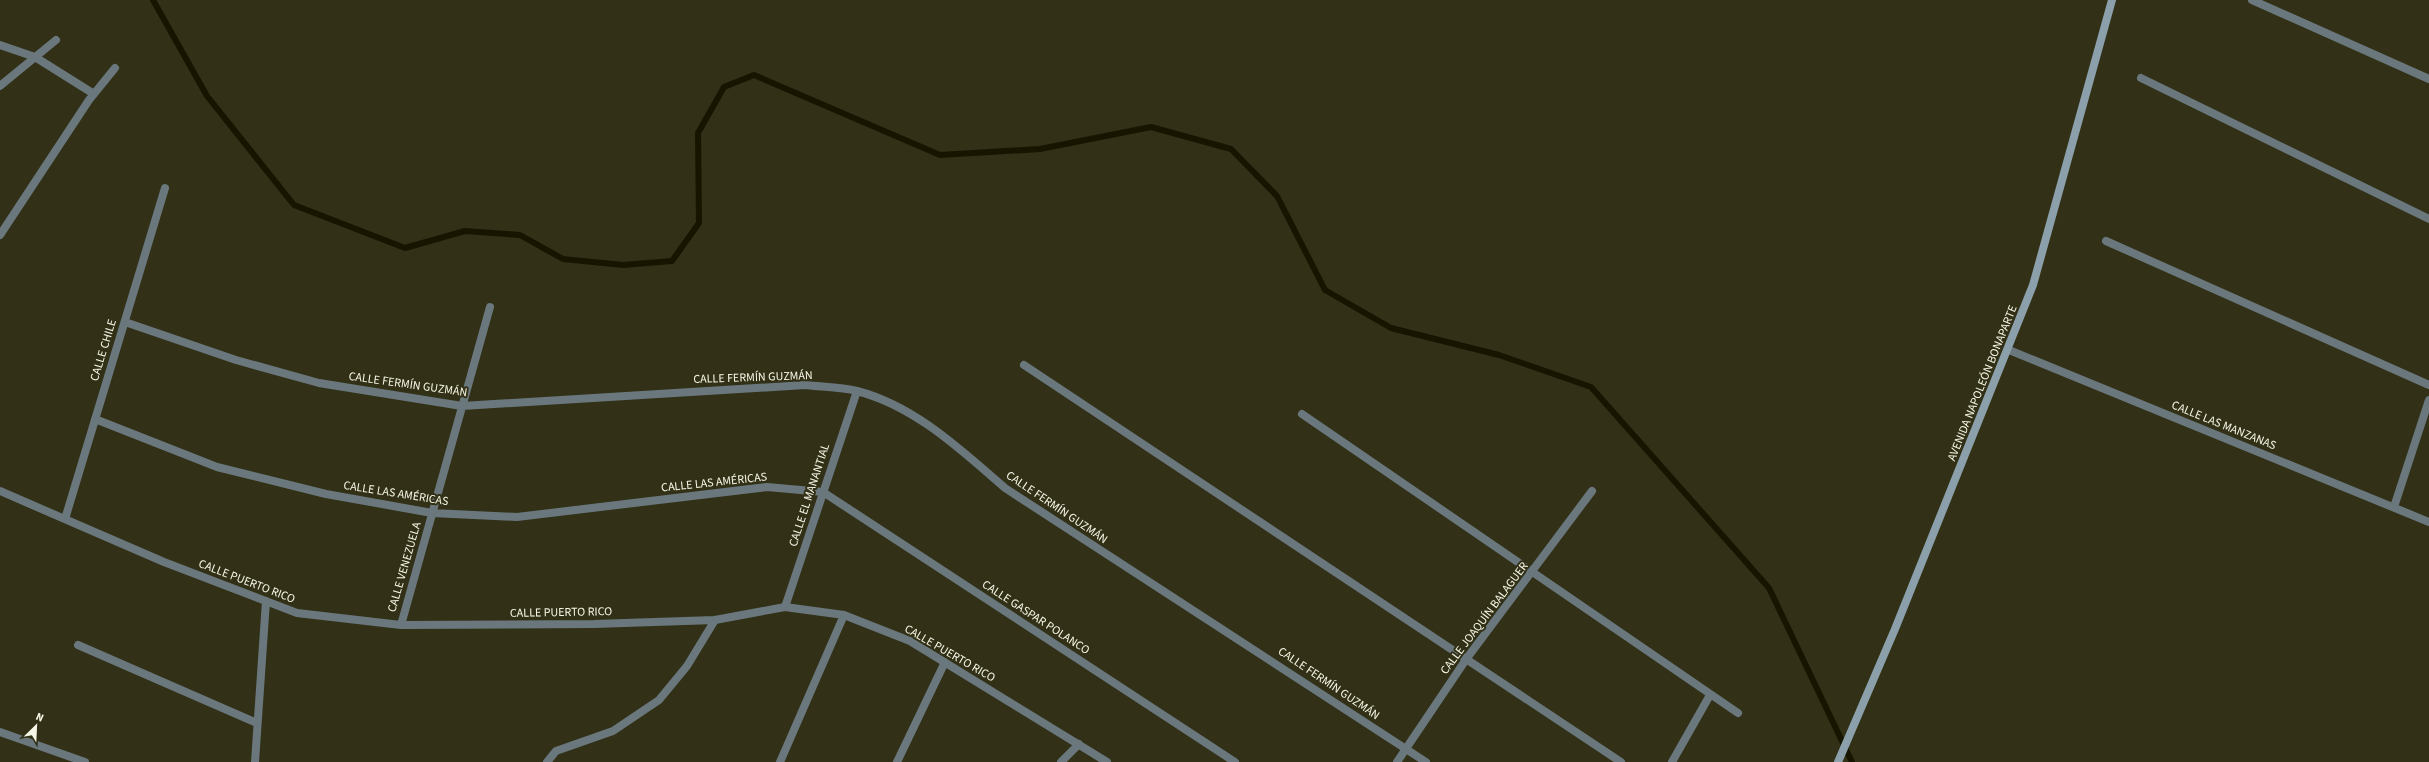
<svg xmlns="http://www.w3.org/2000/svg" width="2429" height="762" viewBox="0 0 2429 762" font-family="'Source Sans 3',sans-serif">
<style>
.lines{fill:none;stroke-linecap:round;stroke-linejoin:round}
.stream{stroke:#171500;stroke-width:6}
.street{stroke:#6a787e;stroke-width:8}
.secondary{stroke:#8ba0aa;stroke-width:8}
.labels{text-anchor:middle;stroke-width:4;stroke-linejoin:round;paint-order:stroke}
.street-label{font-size:12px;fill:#f6f6e6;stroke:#323117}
</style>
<rect width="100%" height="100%" fill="#323117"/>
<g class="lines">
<path class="stream" d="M153,0L207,96L294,205L405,248L465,231L520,235L563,259L623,265L672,261L699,223L698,133L724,87L754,75L940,155L1040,149L1151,127L1231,149L1277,196L1325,290L1391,328L1499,355L1591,387L1769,588L1852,762"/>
<path class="street" d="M2252,0L2429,79
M0,45L35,57L94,94
M2141,78L2429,219
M0,86L56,40
M0,235L89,100L115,68
M2106,241L2429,385
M125,322L236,360L319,383L462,406L805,385C822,387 841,387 857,391C915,406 961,450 1005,488L1426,762
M2009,350L2429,522
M1024,365L1621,762
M1302,414L1738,713
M95,419L217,467L326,494L432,513L517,517L767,487L823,492L1235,762
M0,491L164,562L297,613L401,625L594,624L715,620L785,607L844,615L910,641L1107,762
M2394,507L2429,400
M65,519L165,188
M785,607L857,391
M401,625L490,307
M78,645L257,723
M0,732L85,762
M255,762L266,601
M547,762L556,751L613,731L659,700L687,666L715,620
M780,762L844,615
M897,762L945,662
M1061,762L1079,744
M1397,762L1467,658L1592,491
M1672,762L1710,695"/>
<path class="secondary" d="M1838,762L1895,629L2033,285L2112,0"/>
</g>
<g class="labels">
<g class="street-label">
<text transform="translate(103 350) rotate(-73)" y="4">CALLE CHILE</text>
<text transform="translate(753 377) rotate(-2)" y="4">CALLE FERMÍN GUZMÁN</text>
<text transform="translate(1982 383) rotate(-68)" y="4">AVENIDA NAPOLEÓN BONAPARTE</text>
<text transform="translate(408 384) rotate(8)" y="4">CALLE FERMÍN GUZMÁN</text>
<text transform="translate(2224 425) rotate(22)" y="4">CALLE LAS MANZANAS</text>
<text transform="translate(714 482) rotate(-6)" y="4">CALLE LAS AMÉRICAS</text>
<text transform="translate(396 493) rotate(9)" y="4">CALLE LAS AMÉRICAS</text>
<text transform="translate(809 495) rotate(-72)" y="4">CALLE EL MANANTIAL</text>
<text transform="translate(1057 507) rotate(34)" y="4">CALLE FERMÍN GUZMÁN</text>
<text transform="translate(404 567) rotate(-74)" y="4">CALLE VENEZUELA</text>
<text transform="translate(247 581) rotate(21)" y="4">CALLE PUERTO RICO</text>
<text transform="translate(561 612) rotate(-1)" y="4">CALLE PUERTO RICO</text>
<text transform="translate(1036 617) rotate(33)" y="4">CALLE GASPAR POLANCO</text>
<text transform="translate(1484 618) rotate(-53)" y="4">CALLE JOAQUÍN BALAGUER</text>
<text transform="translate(950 653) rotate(30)" y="4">CALLE PUERTO RICO</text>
<text transform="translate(1329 683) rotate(34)" y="4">CALLE FERMÍN GUZMÁN</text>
</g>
</g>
<g transform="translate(36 726) rotate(24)" stroke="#323117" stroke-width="3" paint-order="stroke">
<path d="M0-3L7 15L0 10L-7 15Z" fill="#f6f6e6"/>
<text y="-6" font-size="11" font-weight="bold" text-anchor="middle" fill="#f6f6e6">N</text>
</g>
</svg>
